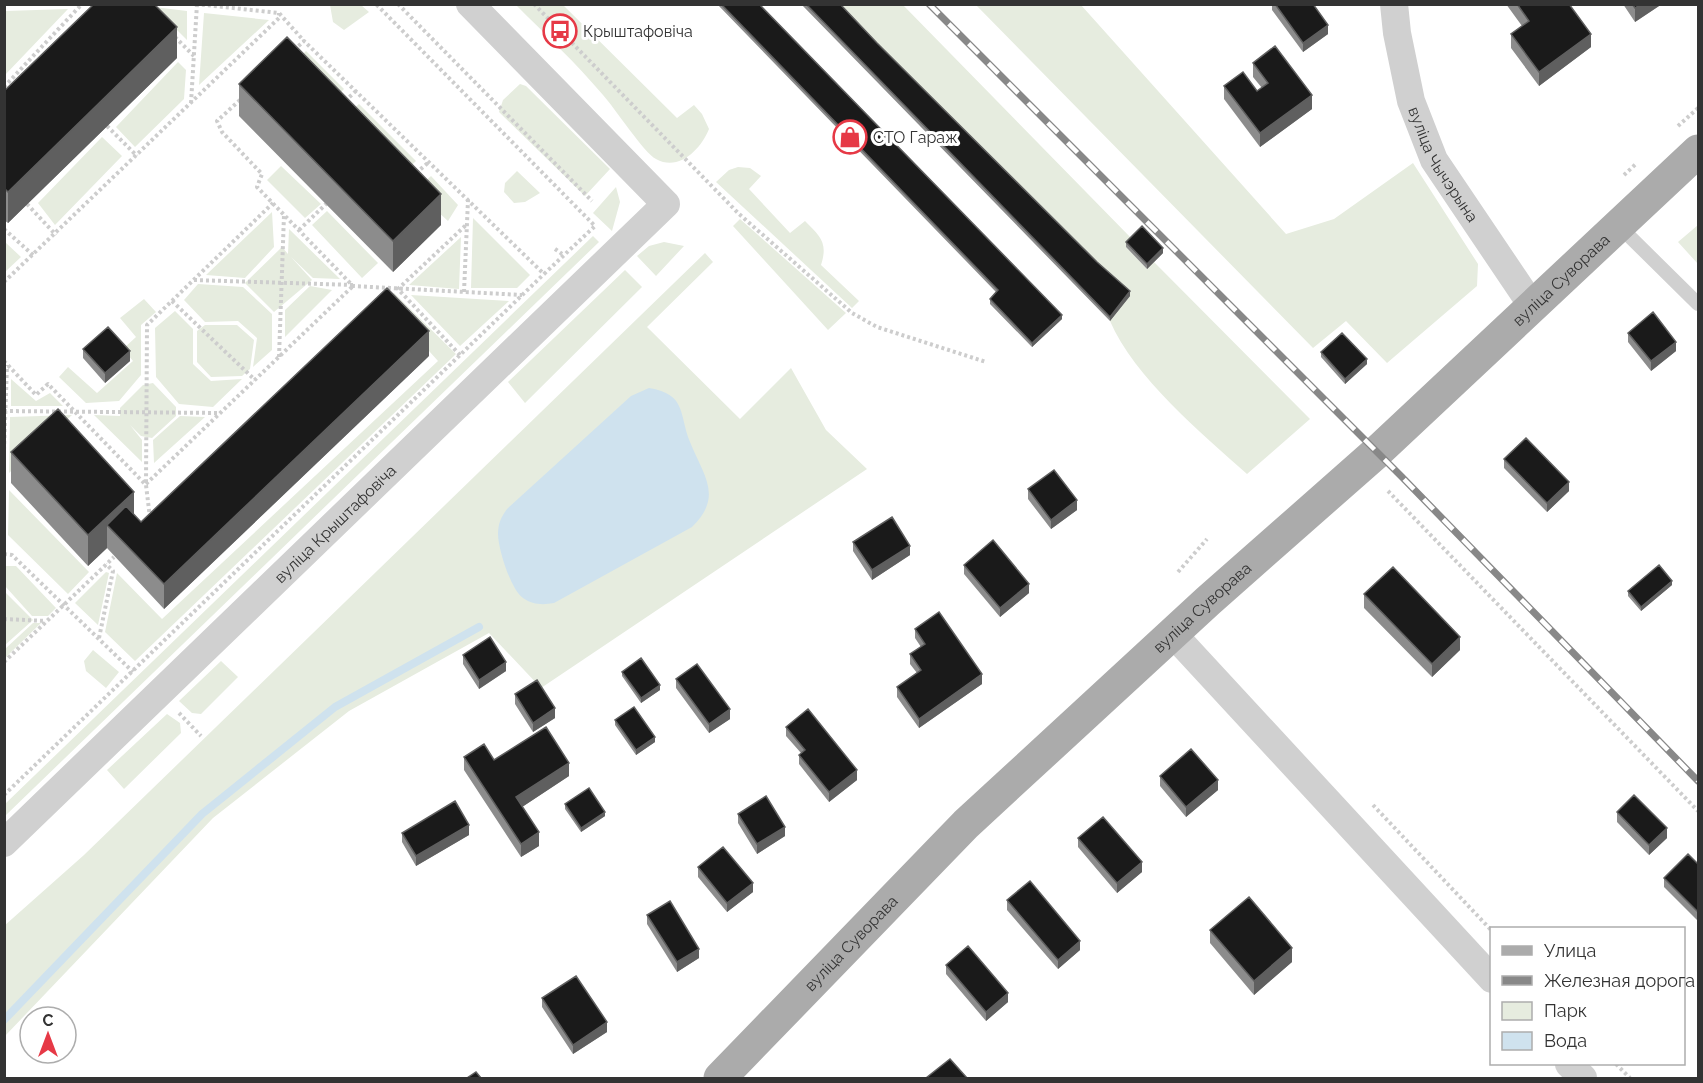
<svg xmlns="http://www.w3.org/2000/svg" width="1703" height="1083" viewBox="0 0 1703 1083" font-family="Raleway,sans-serif">
<style>
.green{fill:#e6ecdf}
.water{fill:#cfe2ee}
.lines{fill:none;stroke-linecap:round;stroke-linejoin:round}
.stream{stroke:#cfe2ee;stroke-width:8}
.path{stroke:#cdcdcd;stroke-width:4;stroke-dasharray:3 3;stroke-linecap:butt}
.lane{stroke:#d0d0d0;stroke-width:14}
.street{stroke:#d0d0d0;stroke-width:28}
.primary{stroke:#ababab;stroke-width:33}
.rail-casing{stroke:#888;stroke-width:7}
.rail{stroke:#fff;stroke-width:4.5;stroke-dasharray:14;stroke-linecap:butt}
.wall{fill:#8c8c8c}
.shaded-wall{fill:#5f5f5f}
.building{fill:#1a1a1a;stroke:#5f5f5f;stroke-width:1.5}
.labels{text-anchor:middle;stroke-width:6;stroke-linejoin:round;paint-order:stroke}
.poi-label{font-size:16px;fill:#333;stroke:#fff;text-anchor:start}
.street-label{font-size:16px;fill:#333;stroke:#fff}
</style>
<rect width="100%" height="100%" fill="#fff"/>
<path class="green" d="M361,5L369,12L344,30L333,22L330,5Z
M516,5H563L677,118L694,105L702,114L709,129C701,149 679,172 656,159C644,153 614,107 603,95C576,63 545,34 516,5Z
M836,5H903L1133,240L1126,247L1147,269L1154,262L1310,419L1247,474C1202,434 1134,377 1110,321L1130,296Z
M976,5H1081L1286,234L1334,219L1413,163L1478,264L1477,286L1387,363L1346,321L1313,348Z
M154,7L187,11V40Z
M68,9L5,75V11Z
M204,13L269,20L199,85Z
M306,51L344,89L330,103L293,64Z
M178,62L186,70L184,99L135,147L116,127Z
M520,84L526,86L610,169L585,196L499,112L503,100Z
M359,104L416,161L401,175L344,117Z
M102,137L122,156L55,225L38,203Z
M281,166L321,204L305,218L267,180Z
M738,167L750,168L761,176L749,189L790,233L805,221C821,237 828,243 821,265L859,301L852,308L716,182L729,170Z
M517,171L540,193L525,202L514,203L504,192L505,183Z
M431,176L458,205L448,221L415,191Z
M616,187L620,202L612,231L593,213Z
M327,211L378,263L362,278L312,225Z
M272,212L274,247L245,278L206,275Z
M473,218L530,275L517,288H471Z
M740,219L846,313L828,330L733,226Z
M1698,225V264L1678,242Z
M289,229L340,279L313,278L291,257L312,280L274,312L245,283L282,247L288,254Z
M593,236L599,242L5,816V804Z
M461,237L459,289L409,285Z
M5,242L21,257L5,272Z
M664,242L684,246L656,276L637,256L649,246Z
M705,253L713,262L647,327L740,419L791,368L826,430L867,469L541,688L489,633L349,711L213,818L5,1036L4,926L84,855Z
M625,270L642,287L525,403L508,382Z
M198,284L243,287L272,314V350L253,367L257,338L238,321L205,322L184,300Z
M310,286L332,290L285,337V310Z
M394,293L456,354L135,661L105,632L117,573L162,619L438,361L385,302Z
M411,295L509,301L460,346Z
M144,299L156,312L141,325V375L119,401L86,403L59,377L68,367L97,393L133,361L123,349L136,337L120,318Z
M175,311L193,329V364L211,381L242,379L213,407L179,404L156,377L155,328Z
M205,325H237L254,340L250,369L242,376L211,377L197,362V331Z
M11,379L36,401L50,393L63,406H11Z
M153,383L176,407V416L152,438L141,436L130,425L142,440V462L94,415L120,416V408L143,385Z
M72,415L9,473L10,417Z
M180,416L205,417L154,463L153,440Z
M9,490L89,572L68,594L8,535Z
M5,566H16L56,608L48,616H32L5,586Z
M106,572L109,573L98,625L75,603Z
M4,591L33,620L5,645H4Z
M33,623H41L5,658V649Z
M93,650L119,672L106,688L86,671L84,661Z
M221,661L238,677L201,714L192,713L179,701Z
M167,714L180,723L181,733L124,789L107,770Z"/>
<path class="water" d="M649,388C687,394 679,415 690,442C703,475 724,496 692,527L554,603C543,605 533,605 523,598C511,590 498,549 498,534C498,524 501,517 507,509L631,396Z"/>
<g class="lines">
<path class="stream" d="M4,1020L202,814L335,707L479,627"/>
<path class="path" d="M196,4L279,13L304,41
M398,4L592,201
M534,4L739,214L852,313L877,327L986,362
M175,37L194,56
M294,50L304,41L544,274L595,226L376,4
M4,87L82,4
M240,100L217,121L222,132L262,174L257,187L353,286L522,295
M345,101L357,90
M191,103L197,4
M107,126L137,156
M1678,126L1698,108
M416,173L429,162
M1624,175L1637,163
M27,204L56,235
M4,229L34,256
M299,230L326,204
M555,249L562,254
M194,280L353,285
M4,282L279,18V13
M464,292L468,200
M172,301L255,380
M460,355L398,289L466,225
M279,357L284,215
M4,361L36,395L48,384L145,484
M4,411L220,413
M4,450L7,365
M146,484L353,286
M1388,491L1698,811
M150,518L146,485L147,325L273,203
M4,554L12,555L133,672
M1178,572L1207,539
M4,619L46,621
M99,638L113,571L106,564
M4,662L114,557
M179,713L201,736
M4,795L544,274
M1373,805L1492,931
M1616,1064L1630,1078"/>
<path class="lane" d="M1619,226L1698,304"/>
<g class="street">
<path id="s1" d="M1394,4L1397,33L1411,101L1434,160L1533,307"/>
<path d="M1173,634L1492,979"/>
<path id="s2" d="M4,843L666,204L470,4"/>
<path d="M1569,1064L1583,1078"/>
</g>
<path class="primary" id="s3" d="M720,1078L966,824L1208,601L1377,452L1698,151"/>
<g class="rail-casing">
<path id="rail" d="M929,4L1402,477L1698,781"/>
</g>
<use href="#rail" class="rail"/>
</g>
<path class="wall" d="M717,4H759L1062,319L1032,347L990,304V299L996,292Z
M801,4H840L877,43L1130,296L1110,321Z
M1272,4H1313L1328,34L1303,52L1272,10Z
M1506,4H1569L1591,47L1539,86L1511,48V34L1522,26Z
M1623,4H1662L1635,22Z
M177,58L8,223L4,220V91Z
M1253,63L1312,109L1260,147L1224,99V86L1257,91L1262,88L1253,77Z
M239,84L441,225L393,272L239,116Z
M1126,242L1163,253L1147,269L1126,247Z
M1628,333L1676,351L1651,371L1628,342Z
M83,349L130,361L105,383L83,358Z
M1321,352L1367,364L1345,384L1321,357Z
M429,356L164,609L107,548L88,566L11,483V452L134,515L141,522Z
M1504,459L1569,491L1547,512L1504,468Z
M1028,489L1077,510L1051,529L1028,499Z
M853,542L910,555L872,580L853,551Z
M964,565L1029,593L1000,617L964,574Z
M1672,585L1641,611L1628,596V591Z
M1364,594L1460,650L1432,677L1364,608Z
M915,629L982,684L919,728L897,697V687L917,673L910,664V654L921,647L915,638Z
M463,655L506,671L479,689L463,664Z
M622,672L660,690L641,703L622,676Z
M676,679L730,719L709,733L676,688Z
M515,694L555,718L533,732L515,704Z
M615,720L655,742L636,755L615,725Z
M786,727L857,780L829,802L799,764V755L801,753L786,736Z
M464,757L494,760L569,776L522,807L539,846L521,857L464,770Z
M1160,776L1218,790L1186,817L1160,786Z
M565,804L605,816L581,832L565,809Z
M1617,812L1667,838L1649,855L1617,822Z
M738,814L785,836L757,854L738,823Z
M402,833L469,835L416,866L402,842Z
M1078,838L1142,872L1117,893L1078,847Z
M1698,864V921L1664,887V878Z
M698,867L753,892L727,912L698,877Z
M1007,900L1080,950L1058,969L1007,910Z
M647,915L699,958L677,972L647,924Z
M1210,930L1292,962L1254,995L1210,943Z
M946,965L1008,1002L986,1021L946,974Z
M542,998L607,1032L573,1054L542,1007Z"/>
<path class="shaded-wall" d="M1641,4H1662L1635,22V8Z
M1328,25V34L1303,52V43Z
M177,27V58L8,223V192Z
M1591,34V47L1539,86V72Z
M1312,95V109L1260,147V133Z
M441,194V225L393,272V241Z
M1163,248V253L1147,269V264Z
M1130,291V296L1110,321V317Z
M1062,315V319L1032,347V343Z
M429,331V356L164,609V584Z
M1676,342V351L1651,371V361Z
M130,351V361L105,383V373Z
M1367,359V364L1345,384V379Z
M1569,482V491L1547,512V503Z
M134,492V523L107,525V548L88,566V535Z
M1077,500V510L1051,529V520Z
M910,546V555L872,580V570Z
M1672,581V585L1641,611V607Z
M1029,584V593L1000,617V608Z
M1460,637V650L1432,677V664Z
M506,662V671L479,689V680Z
M982,674V684L919,728V719Z
M660,685V690L641,703V698Z
M555,708V718L533,732V723Z
M730,709V719L709,733V724Z
M655,737V742L636,755V750Z
M569,763V776L516,811V797Z
M857,770V780L829,802V792Z
M1218,780V790L1186,817V807Z
M605,812V816L581,832V828Z
M469,825V835L416,866V856Z
M785,827V836L757,854V844Z
M1667,828V838L1649,855V845Z
M539,832V846L521,857V844Z
M1142,862V872L1117,893V883Z
M753,883V892L727,912V903Z
M1080,941V950L1058,969V960Z
M1292,948V962L1254,995V981Z
M699,949V958L677,972V962Z
M1008,993V1002L986,1021V1012Z
M607,1022V1032L573,1054V1045Z"/>
<path class="building" d="M94,4H154L177,27L8,192L4,188V91Z
M721,4H759L1062,315L1032,343L990,299L998,290Z
M806,4H840L877,43L1097,262L1130,291L1110,317Z
M1275,4H1313L1328,25L1303,43Z
M1517,4H1569L1591,34L1539,72L1511,34L1529,21Z
M1632,4H1641L1635,8Z
M287,37L441,194L393,241L239,84Z
M1275,46L1312,95L1260,133L1224,86L1243,72L1257,91L1268,83L1253,63Z
M1142,226L1163,248L1147,264L1126,242Z
M387,288L429,331L164,584L107,525L126,506L141,522Z
M1653,312L1676,342L1651,361L1628,333Z
M108,327L130,351L105,373L83,349Z
M1342,333L1367,359L1345,379L1321,352Z
M58,409L134,492L88,535L11,452Z
M1526,438L1569,482L1547,503L1504,459Z
M1054,470L1077,500L1051,520L1028,489Z
M892,517L910,546L872,570L853,542Z
M993,540L1029,584L1000,608L964,565Z
M1659,565L1672,581L1641,607L1628,591Z
M1393,567L1460,637L1432,664L1364,594Z
M939,612L982,674L919,719L897,687L921,670L910,654L925,644L915,629Z
M490,637L506,662L479,680L463,655Z
M641,658L660,685L641,698L622,672Z
M697,664L730,709L709,724L676,679Z
M537,680L555,708L533,723L515,694Z
M634,707L655,737L636,750L615,720Z
M808,709L857,770L829,792L799,755L805,750L786,727Z
M546,727L569,763L516,797L539,832L521,844L464,757L484,744L494,760Z
M1191,749L1218,780L1186,807L1160,776Z
M589,788L605,812L581,828L565,804Z
M1634,795L1667,828L1649,845L1617,812Z
M766,796L785,827L757,844L738,814Z
M455,801L469,825L416,856L402,833Z
M1103,817L1142,862L1117,883L1078,838Z
M723,847L753,883L727,903L698,867Z
M1688,854L1698,864V912L1664,878Z
M1030,881L1080,941L1058,960L1007,900Z
M1249,897L1292,948L1254,981L1210,930Z
M670,901L699,949L677,962L647,915Z
M968,946L1008,993L986,1012L946,965Z
M576,976L607,1022L573,1045L542,998Z
M950,1059L967,1078H926Z
M476,1072L481,1078H467Z"/>
<defs>
<g id="bus-ring" transform="scale(1.725)"><circle r="9.5" fill="#fff" stroke="#e63946" stroke-width="1.5"/><path d="M-5-6H5V4H4V6H2V4H-2V6H-4V4H-5ZM-3.5-4V0h7V-4ZM-3.5 1.2v1.5H-2V1.2ZM2 1.2v1.5H3.5V1.2Z" fill="#e63946"/></g>
<g id="shop-ring" transform="scale(1.725)"><circle r="9.5" fill="#fff" stroke="#e63946" stroke-width="1.5"/><path d="M-5-2.5h2.3a2.7 3.5 0 0 1 5.4 0H5L5.5 6h-11ZM-1.5-2.5h3a1.5 2.3 0 0 0-3 0Z" fill="#e63946"/></g>
</defs>
<g fill-rule="evenodd">
<use href="#bus-ring" x="560" y="31"/>
<use href="#shop-ring" x="850" y="137"/>
</g>
<g class="labels">
<g class="poi-label">
<text x="583" y="37">Крыштафовіча</text>
<text x="873" y="143">СТО Гараж</text>
</g>
<g class="street-label">
<text dy="6" stroke="none"><textPath href="#s1" startOffset="170">вуліца Чычэрына</textPath></text>
<text dy="6" stroke="none"><textPath href="#s3" startOffset="1160">вуліца Суворава</textPath></text>
<text dy="6" stroke="none"><textPath href="#s2" startOffset="460">вуліца Крыштафовіча</textPath></text>
<text dy="6" stroke="none"><textPath href="#s3" startOffset="674">вуліца Суворава</textPath></text>
<text dy="6" stroke="none"><textPath href="#s3" startOffset="188">вуліца Суворава</textPath></text>
</g>
</g>
<rect width="1703" height="1083" fill="none" stroke="#333333" stroke-width="12"/>
<rect x="1490" y="927" width="195" height="138" fill="#ffffff" stroke="#adadad" stroke-width="1.5"/>
<rect x="1502" y="946" width="30" height="9" fill="#ababab" stroke="#adadad" stroke-width="1.5"/>
<text x="1544" y="957" font-size="18" fill="#333333">Улица</text>
<rect x="1502" y="976" width="30" height="9" fill="#888888" stroke="#adadad" stroke-width="1.5"/>
<text x="1544" y="987" font-size="18" fill="#333333">Железная дорога</text>
<rect x="1502" y="1002" width="30" height="18" fill="#e6ecdf" stroke="#adadad" stroke-width="1.5"/>
<text x="1544" y="1017" font-size="18" fill="#333333">Парк</text>
<rect x="1502" y="1032" width="30" height="18" fill="#cfe2ee" stroke="#adadad" stroke-width="1.5"/>
<text x="1544" y="1047" font-size="18" fill="#333333">Вода</text>
<g transform="translate(48 1035)"><circle r="28" fill="#ffffff" stroke="#adadad" stroke-width="1.5"/>
<path d="M0-4.5L10 22L0 15L-10 22Z" fill="#e63946"/>
<text y="-9" font-size="16" font-weight="bold" text-anchor="middle" fill="#333333">С</text>
</g>
</svg>
